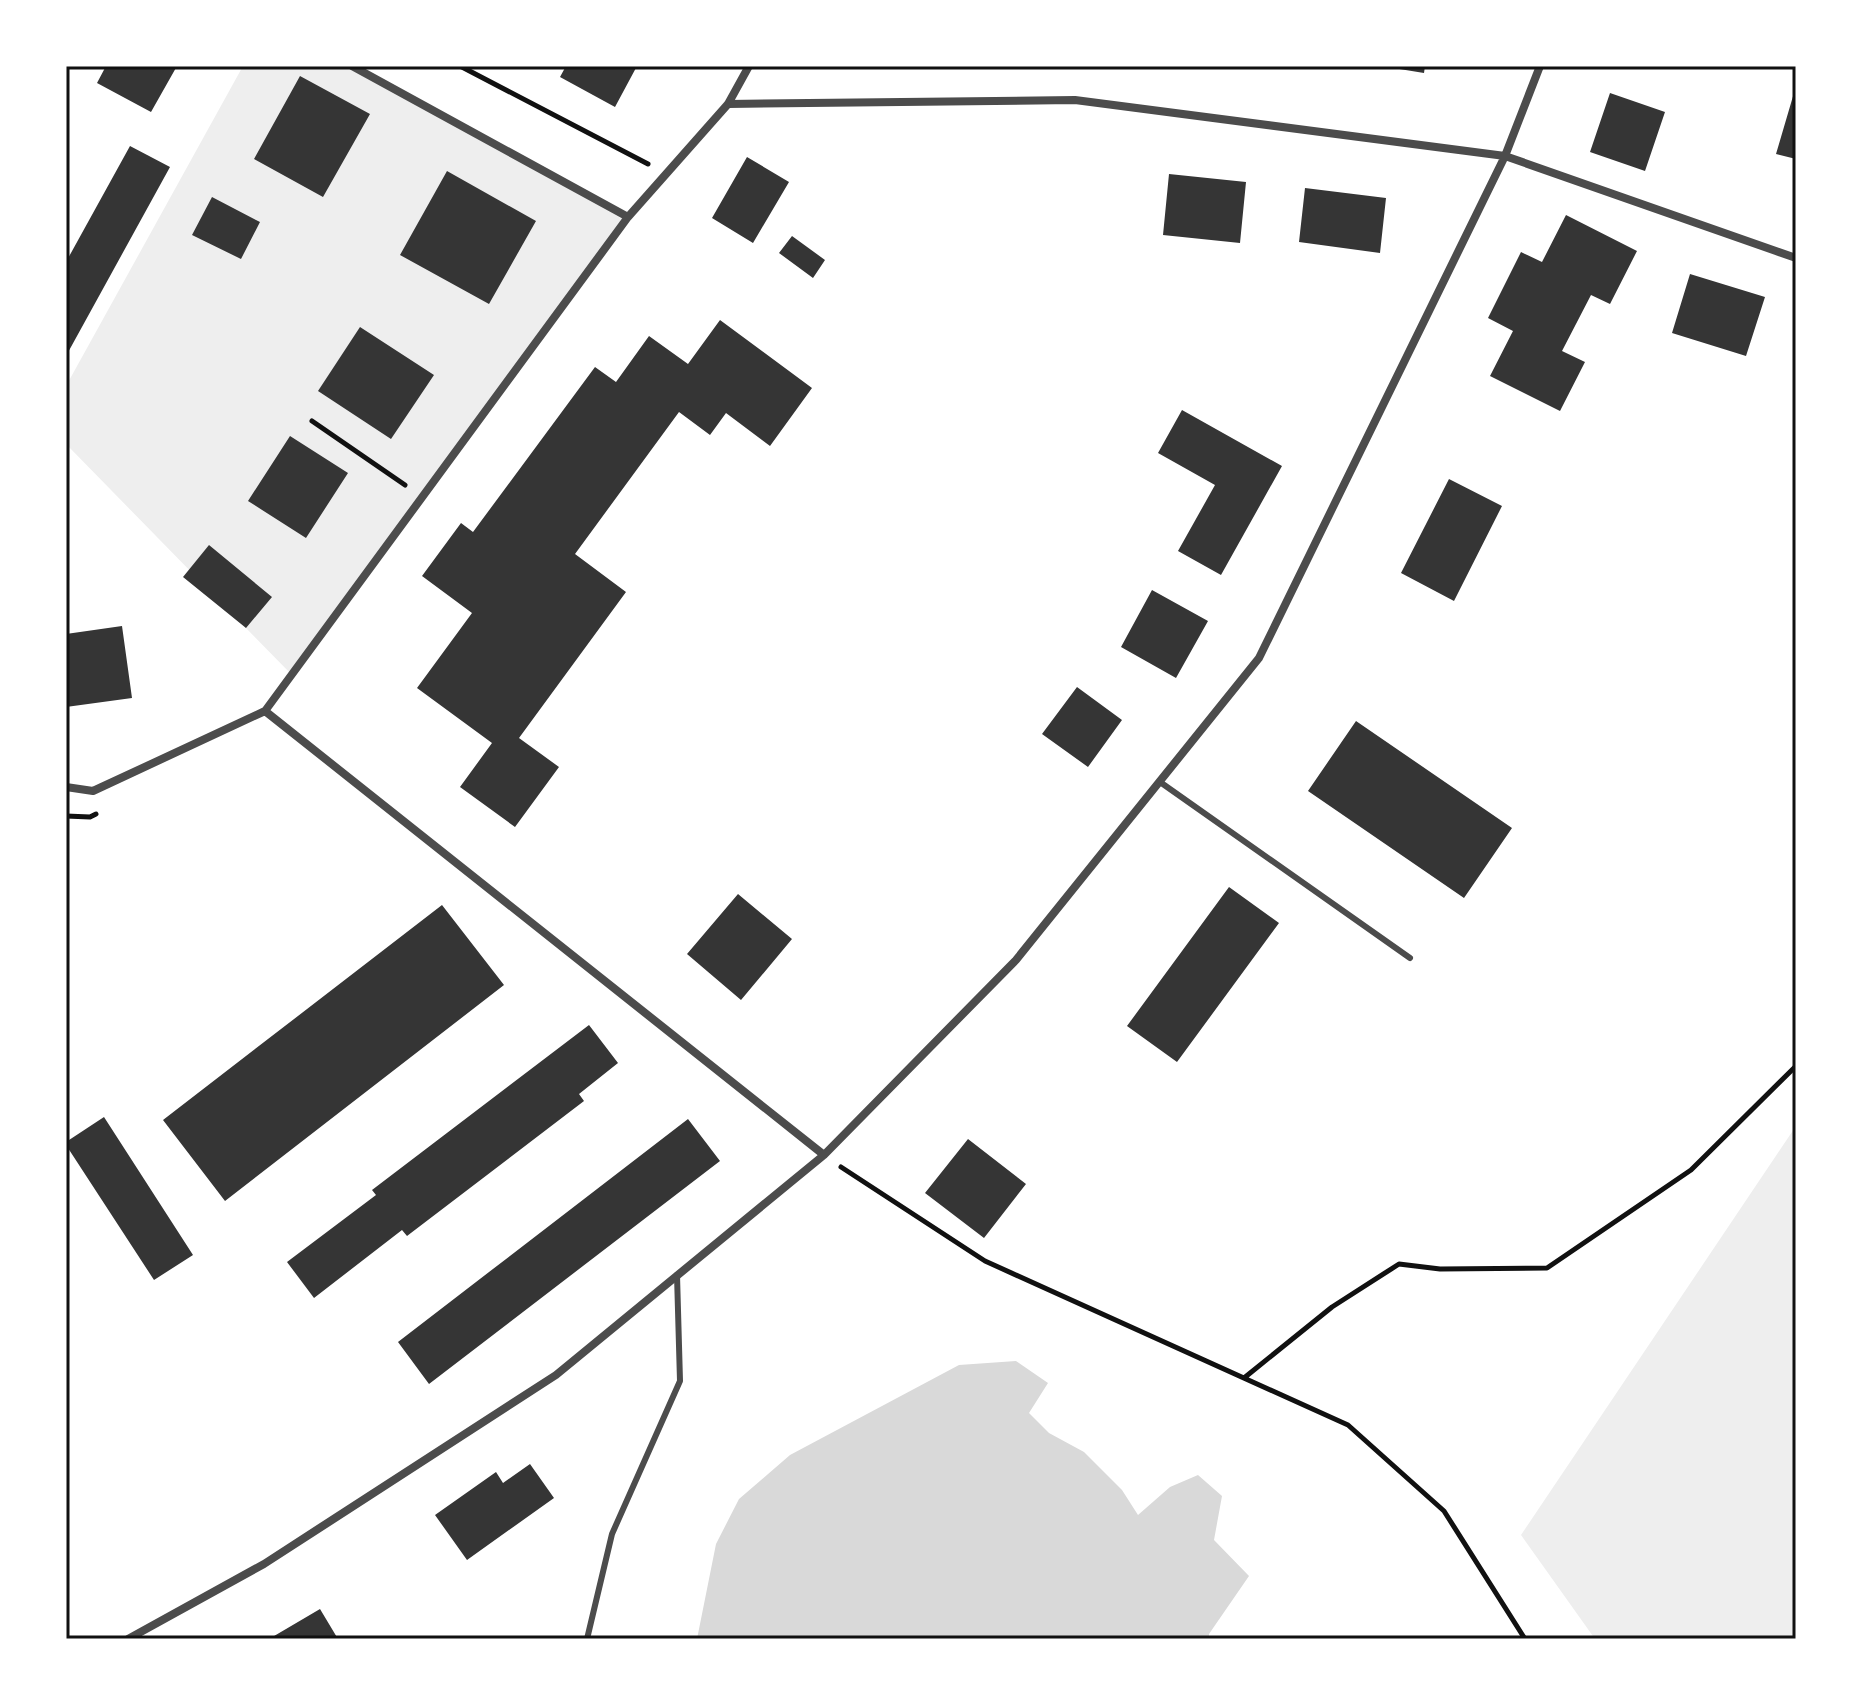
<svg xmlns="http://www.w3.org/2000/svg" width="1862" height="1705" viewBox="0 0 1862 1705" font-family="Mulish,sans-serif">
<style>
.green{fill:#eee}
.water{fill:#d9d9d9}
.building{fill:#353535}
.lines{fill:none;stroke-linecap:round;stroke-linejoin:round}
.path{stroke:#111;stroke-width:5}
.service{stroke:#4c4c4c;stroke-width:6}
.minor{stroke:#4c4c4c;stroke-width:8}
.neatline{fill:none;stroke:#111;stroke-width:3}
</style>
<rect width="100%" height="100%" fill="#fff"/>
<path class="green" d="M243,66H352L628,217L292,675L66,444V386Z
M1796,1126V1639H1595L1521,1535Z"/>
<path class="water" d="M1016,1361L1048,1383L1029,1413L1049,1433L1084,1452L1122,1490L1138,1515L1170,1487L1198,1475L1222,1496L1214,1540L1249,1576L1209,1634V1639H697L716,1544L739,1499L790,1455L959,1365Z"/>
<path class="building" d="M106,66H177L151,112L97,83Z
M566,66H637L615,107L560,77Z
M1381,66H1425L1424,73Z
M300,76L370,114L323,197L254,159Z
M1796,86V159L1776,154Z
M1610,93L1665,112L1645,171L1590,152Z
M130,146L170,167L66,356V262Z
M747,157L789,182L753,243L712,218Z
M447,171L536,221L489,304L400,255Z
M1169,174L1246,182L1240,243L1163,235Z
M1305,188L1386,198L1380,253L1299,242Z
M212,197L260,222L241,259L192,235Z
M1566,215L1637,251L1610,304L1591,295L1562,351L1585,362L1560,411L1490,376L1513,331L1488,318L1521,252L1542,262Z
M792,236L825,260L813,278L779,253Z
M1690,274L1765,297L1746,356L1672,333Z
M720,320L812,388L770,446L726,413L710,435L679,412L575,554L626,592L519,738L559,767L515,827L460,787L492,743L417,688L472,613L422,576L461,523L473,532L595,367L616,382L649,336L688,364Z
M360,327L434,375L391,439L318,391Z
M1182,410L1282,466L1221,575L1178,551L1215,485L1158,453Z
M290,436L348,473L306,538L248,501Z
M1449,479L1502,506L1454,601L1401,573Z
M209,545L272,597L246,628L183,577Z
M1152,590L1208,621L1176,678L1121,647Z
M122,626L132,698L66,707V634Z
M1077,687L1122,720L1088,767L1042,734Z
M1356,721L1512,828L1464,898L1308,791Z
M1229,887L1279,923L1177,1062L1127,1026Z
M738,894L792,939L741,1000L687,954Z
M442,905L504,985L225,1201L163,1120Z
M589,1025L618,1063L579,1094L584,1101L407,1236L402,1230L314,1298L287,1262L376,1195L372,1190Z
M104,1117L193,1255L154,1280L66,1145V1142Z
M688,1119L720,1161L429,1384L398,1342Z
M968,1139L1026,1184L984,1238L925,1193Z
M530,1464L554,1498L467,1560L435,1515L496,1472L503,1483Z
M320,1609L338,1639H269Z"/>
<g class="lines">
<path class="path" d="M460,66L648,164
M312,421L405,485
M66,816L90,817L96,814
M841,1167L985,1261L1348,1425L1444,1511L1525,1639
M1244,1378L1332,1307L1399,1264L1440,1269L1547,1268L1691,1170L1796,1066"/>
<path class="service" d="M1160,782L1410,958
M587,1639L612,1534L680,1381L677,1275"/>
<path class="minor" d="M352,66L628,217
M728,104L1075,100L1505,156L1796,258
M265,711L824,1155
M66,787L93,791L265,711L628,217L728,104L749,66
M128,1639L264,1564L556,1375L824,1155L1016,960L1259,658L1505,156L1540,66"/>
</g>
<rect width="1862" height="1705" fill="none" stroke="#ffffff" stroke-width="136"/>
<rect x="68" y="68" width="1726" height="1569" class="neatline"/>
</svg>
